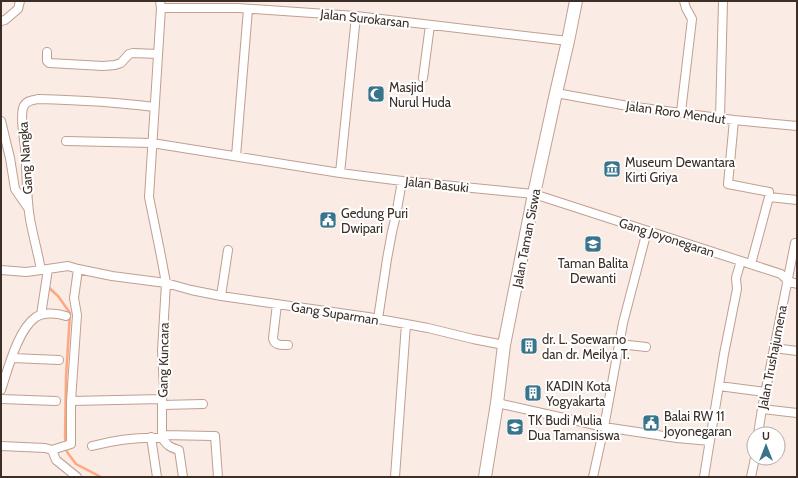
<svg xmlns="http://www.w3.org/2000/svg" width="798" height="478" viewBox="0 0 798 478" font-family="Cabin,sans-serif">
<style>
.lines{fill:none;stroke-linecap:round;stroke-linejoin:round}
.stream{stroke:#fea87f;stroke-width:2.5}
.street-casing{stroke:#c09f8f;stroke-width:10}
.secondary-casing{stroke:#c09f8f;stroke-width:14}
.street{stroke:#fff;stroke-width:8}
.secondary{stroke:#fff;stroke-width:12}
.labels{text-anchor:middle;stroke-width:4;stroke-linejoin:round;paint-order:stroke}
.street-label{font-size:13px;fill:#3c2f28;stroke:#fff}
.poi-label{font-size:13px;fill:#3c2f28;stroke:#fff;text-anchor:start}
</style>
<rect width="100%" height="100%" fill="#faebe5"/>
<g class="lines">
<path class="stream" d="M47,286L58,296L70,313L66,377L65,437L67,452L76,464L101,477"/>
<g class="street-casing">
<path id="street" d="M160,1L161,8L149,197L160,251L166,283L162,351L164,388L162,399V438
M161,8H238L356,16L568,41
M1,21L5,20L18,9L20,1
M47,52V61L49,63L103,66L115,65L121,63L129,54L133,53L158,54
M423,78L430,25
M556,93L628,106L734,120L797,126
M154,107C116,102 77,100 38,99C32,100 25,101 23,108C20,118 24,137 25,148C27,172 26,195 30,219C33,236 38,253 41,270L68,266L78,269L112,276L166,283L191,290L221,296L368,317L428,328L473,339L504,345
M681,112L692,19L686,8L684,1
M720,118L723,1
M734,120L728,184L769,192V197
M1,121L10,158L15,189L28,208
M66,141L152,143L340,173L402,181L534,194L781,274L788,281L797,284
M236,156L248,9
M340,173L356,16
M751,264L769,197L797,200
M1,270L26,272L41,270
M221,296L228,250
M277,304L273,338C274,346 282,345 288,345
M41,315L48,269
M378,319L387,259L392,232L396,215L402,181
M619,344L646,347
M774,348L797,351
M12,358L59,360
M719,386L765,392
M1,390C8,369 18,329 36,317C44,312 57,313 66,316
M1,399L56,401
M71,401L162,399
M497,403L604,427L677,438L710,441
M162,405L203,404
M762,409L797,413
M758,434L762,409L795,243
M163,435L213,436H215L218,477
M151,437L157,477
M162,438C168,446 169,447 179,450L183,477
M1,446L45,448L52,450L56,460L77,477
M92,446C115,440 138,437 162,438
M52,450L71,444V401L77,315L74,298L78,269
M395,477L406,324
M593,477L604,427L623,323L647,231
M704,477L724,354L737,289L736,278L741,261
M751,477L755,458"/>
</g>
<g class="secondary-casing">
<path id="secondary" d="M485,477L497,403L504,345L534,194L556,93L568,41L576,1"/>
</g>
<use href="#street" class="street"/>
<use href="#secondary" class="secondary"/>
</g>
<defs>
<g id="mosque-square" transform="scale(0.9)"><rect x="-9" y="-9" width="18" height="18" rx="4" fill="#38748c" stroke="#fff"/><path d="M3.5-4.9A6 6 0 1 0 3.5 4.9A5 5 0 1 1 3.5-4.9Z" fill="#fff"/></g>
<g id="museum-square" transform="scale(0.9)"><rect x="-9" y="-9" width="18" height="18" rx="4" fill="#38748c" stroke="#fff"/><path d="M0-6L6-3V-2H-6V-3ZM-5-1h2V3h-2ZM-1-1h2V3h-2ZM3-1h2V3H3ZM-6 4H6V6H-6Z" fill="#fff"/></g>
<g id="civic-square" transform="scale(0.9)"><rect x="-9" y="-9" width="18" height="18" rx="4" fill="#38748c" stroke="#fff"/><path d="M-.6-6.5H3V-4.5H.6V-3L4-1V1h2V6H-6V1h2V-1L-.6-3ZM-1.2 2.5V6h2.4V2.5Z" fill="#fff"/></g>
<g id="school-square" transform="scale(0.9)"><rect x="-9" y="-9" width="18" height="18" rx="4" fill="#38748c" stroke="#fff"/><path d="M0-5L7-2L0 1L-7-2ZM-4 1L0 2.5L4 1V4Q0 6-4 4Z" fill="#fff"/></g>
<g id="building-square" transform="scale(0.9)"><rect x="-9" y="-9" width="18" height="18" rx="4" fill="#38748c" stroke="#fff"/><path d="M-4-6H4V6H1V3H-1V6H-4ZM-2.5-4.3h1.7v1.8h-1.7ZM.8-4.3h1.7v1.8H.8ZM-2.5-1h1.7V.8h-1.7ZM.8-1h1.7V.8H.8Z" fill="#fff"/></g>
</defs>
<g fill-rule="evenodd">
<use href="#mosque-square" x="376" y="94"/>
<use href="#museum-square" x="612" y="169"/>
<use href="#civic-square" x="328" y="220"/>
<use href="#school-square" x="593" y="244"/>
<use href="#building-square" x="529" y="346"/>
<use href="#building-square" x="533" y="393"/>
<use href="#civic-square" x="651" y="423"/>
<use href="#school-square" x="515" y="427"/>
</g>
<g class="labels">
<g class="street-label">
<text transform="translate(365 18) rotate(6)" y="5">Jalan Surokarsan</text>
<text transform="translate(676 112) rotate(8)" y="5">Jalan Roro Mendut</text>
<text transform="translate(25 158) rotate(-94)" y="5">Gang Nangka</text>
<text transform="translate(437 184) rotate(6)" y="5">Jalan Basuki</text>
<text transform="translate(667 237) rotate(18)" y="5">Gang Joyonegaran</text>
<text transform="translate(526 238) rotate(-79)" y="5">Jalan Taman Siswa</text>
<text transform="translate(335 313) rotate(9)" y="5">Gang Suparman</text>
<text transform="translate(772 357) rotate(-79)" y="5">Jalan Trushajumena</text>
<text transform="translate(163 360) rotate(-89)" y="5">Gang Kuncara</text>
</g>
<g class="poi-label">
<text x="389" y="92">Masjid<tspan x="389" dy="15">Nurul Huda</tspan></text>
<text x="625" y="167">Museum Dewantara<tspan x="625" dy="15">Kirti Griya</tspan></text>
<text x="341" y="218">Gedung Puri<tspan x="341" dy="15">Dwipari</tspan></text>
<text x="593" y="268" text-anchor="middle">Taman Balita<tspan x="593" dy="15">Dewanti</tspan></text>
<text x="542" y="344">dr. L. Soewarno<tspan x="542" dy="15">dan dr. Meilya T.</tspan></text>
<text x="546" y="391">KADIN Kota<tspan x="546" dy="15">Yogyakarta</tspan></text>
<text x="664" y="421">Balai RW 11<tspan x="664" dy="15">Joyonegaran</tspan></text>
<text x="528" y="425">TK Budi Mulia<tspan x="528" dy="15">Dua Tamansiswa</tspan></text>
</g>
</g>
<rect width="798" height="478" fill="none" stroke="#3c2f28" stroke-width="4"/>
<g transform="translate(766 446)"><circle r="19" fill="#ffffff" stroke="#b1aca9"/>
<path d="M0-3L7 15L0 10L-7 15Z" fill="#38748c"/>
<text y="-6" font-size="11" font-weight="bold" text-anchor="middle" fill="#3c2f28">U</text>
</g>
</svg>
